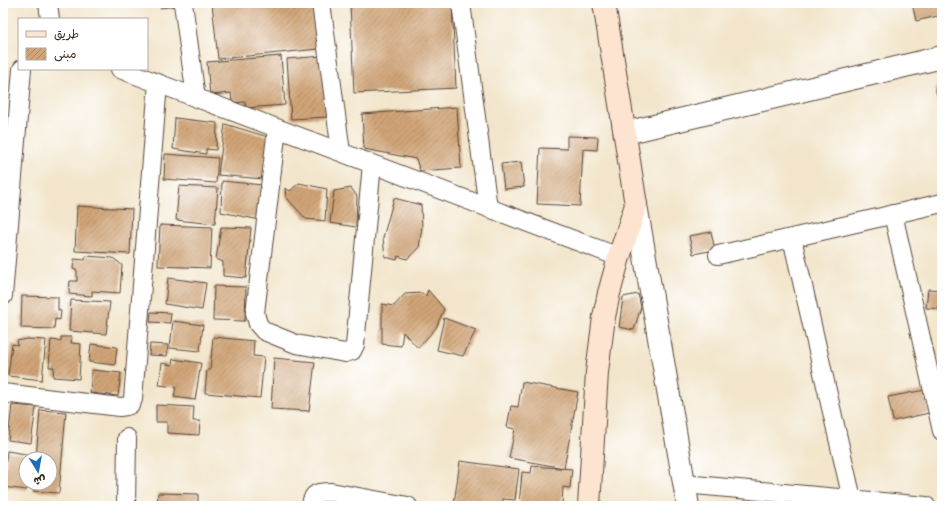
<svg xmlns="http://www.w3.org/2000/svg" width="945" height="509" viewBox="0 0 945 509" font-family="Delius,'Playpen Sans Arabic',sans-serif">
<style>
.building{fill:url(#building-hatch)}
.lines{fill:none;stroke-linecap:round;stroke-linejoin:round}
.minor-casing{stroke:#564638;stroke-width:20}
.tertiary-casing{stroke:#564638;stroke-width:24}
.secondary-casing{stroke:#564638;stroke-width:24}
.minor{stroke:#fff;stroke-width:18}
.tertiary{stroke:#fff;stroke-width:22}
.secondary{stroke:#fde4d1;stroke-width:22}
</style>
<defs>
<pattern id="building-hatch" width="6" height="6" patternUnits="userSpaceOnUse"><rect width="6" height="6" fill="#d0a477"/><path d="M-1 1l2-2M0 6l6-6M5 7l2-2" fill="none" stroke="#aa8661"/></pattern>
</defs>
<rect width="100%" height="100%" fill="#fff"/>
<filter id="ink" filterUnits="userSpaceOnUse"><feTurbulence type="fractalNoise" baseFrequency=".025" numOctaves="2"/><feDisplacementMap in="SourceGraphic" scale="8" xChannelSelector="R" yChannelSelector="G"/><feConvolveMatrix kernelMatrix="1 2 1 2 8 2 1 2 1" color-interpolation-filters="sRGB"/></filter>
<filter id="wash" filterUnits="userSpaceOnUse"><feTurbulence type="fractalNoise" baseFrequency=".012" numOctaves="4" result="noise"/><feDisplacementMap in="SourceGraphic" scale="16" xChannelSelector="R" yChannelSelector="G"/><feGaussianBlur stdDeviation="0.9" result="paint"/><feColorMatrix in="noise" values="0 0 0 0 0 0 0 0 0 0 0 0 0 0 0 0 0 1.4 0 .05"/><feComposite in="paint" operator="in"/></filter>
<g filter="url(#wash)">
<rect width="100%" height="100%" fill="#f2e5cb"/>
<g id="blocks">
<path class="building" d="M159,3H177V6L160,8Z
M212,3H314L319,49L218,59Z
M350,3H413V4L452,3L456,88L354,93Z
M912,3H942V15L916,21Z
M281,56L285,105L246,108L245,102L232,103L231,93L210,95L207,62Z
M323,56L328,117L291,119L287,59Z
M942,86V113L935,88Z
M457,107L461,168L420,171L416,159L364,149L362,114Z
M175,118L217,123L216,150L206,149V154L173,149Z
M225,124L268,137L263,179L218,175Z
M567,136L598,137L597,150L583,149L580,206L537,204L540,148L567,149Z
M165,154L218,158L216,183L164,179Z
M521,162L524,187L504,189L501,164Z
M222,181L262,185L260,220L221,212Z
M299,183L327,189L325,221L306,219L286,197L285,188L290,191Z
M179,186L218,188L215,224L176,220Z
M351,188L357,196L356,227L330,223L334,191Z
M394,198L421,205L422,227L419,248L407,259L398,256L397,260L385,257L383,238Z
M77,206L132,209L130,254L75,251Z
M160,225L212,227L210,268L158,266Z
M221,227L251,228L246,278L223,276V262L216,259Z
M711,232L715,250L693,254L689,236Z
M86,256L113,258L122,265L120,293L92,291V296L69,294L70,281H77V270L73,269L74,259L85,260Z
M168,278L206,283L202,310L165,304Z
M214,286L246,287L245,321L213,320Z
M928,289L942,290V309L926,308Z
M428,290L444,309L436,328L418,348L403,332L401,346L382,344V304L394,306L405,294L422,293L426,296Z
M638,294L641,307L634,330L619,327L623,297Z
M22,296L58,297V310L61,311L60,320L55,319L54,329L21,328Z
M71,300L110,302L106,334L69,331Z
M151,312L171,313L170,323L150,322Z
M444,318L476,330L463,356L437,350Z
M173,321L203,325L200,351L170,348Z
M61,337H72L71,343L81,344L79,379L53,377L54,367H49L51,340L61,341Z
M213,337L254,341L253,356L264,357L260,398L205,393L207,370H210Z
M27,339L46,340L42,380L8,376L12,344L18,345L17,341Z
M91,344L117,347L115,365L89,362Z
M150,344L168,345L167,356L149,355Z
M274,358L315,362L309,411L271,409Z
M173,359L201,363L195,400L174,397L176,387L159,385L162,363L172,365Z
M92,370L121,373L118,396L90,393Z
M522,382L578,392L564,468L509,458L515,429L507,427L511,406L518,407Z
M925,390L929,413L893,421L888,397Z
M12,405L36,407L31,443L8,440Z
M156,405L194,407L193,421H200L199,435L167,433V422H156Z
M40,410L66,412L59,493L33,491L34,483H50V459H36Z
M7,451L32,455L31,459H26V483H28L27,490L3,487Z
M460,461L519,469L515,500L503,499L502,506H471L454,504Z
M532,466L572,469L570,488L563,487L562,506L519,505L522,472L531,473Z
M158,493L198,494V506H157Z"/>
</g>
</g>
<g filter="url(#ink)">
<use href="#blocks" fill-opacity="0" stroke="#564638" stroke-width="1"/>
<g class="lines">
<g class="minor-casing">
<path id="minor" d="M48,3L50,19
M183,3L196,98
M321,3L341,152
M461,3L488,208
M120,69L619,257
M277,128L255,313L258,324L264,331L296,344L345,353L352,351L355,345L372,164
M893,214L942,431
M792,238L852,499
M718,255L942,203
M3,296L22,69
M3,393L120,407C128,406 131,406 133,399L158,83
M684,484L926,506
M126,506L127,438
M311,506C312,492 319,492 331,492L408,506"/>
</g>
<g class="tertiary-casing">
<path id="tertiary" d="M625,133L942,57
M636,205L688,506"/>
</g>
<g class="secondary-casing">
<path id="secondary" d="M589,506L597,372L604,317L609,293L619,257L636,205L604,3"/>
</g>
<use href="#minor" class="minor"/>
<use href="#tertiary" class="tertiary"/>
<use href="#secondary" class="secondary"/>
</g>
</g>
<rect width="945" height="509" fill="none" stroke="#fff" stroke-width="16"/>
<rect x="18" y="18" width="130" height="52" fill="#ffffff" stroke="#b1aaa5"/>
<rect x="26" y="31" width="20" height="6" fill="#fde4d1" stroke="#b1aaa5"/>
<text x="54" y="38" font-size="12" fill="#3b2a1e">طريق</text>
<rect x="26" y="48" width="20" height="12" fill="url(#building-hatch)" stroke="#b1aaa5"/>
<text x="54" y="58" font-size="12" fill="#3b2a1e">مبنى</text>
<g transform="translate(38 471) rotate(169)"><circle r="19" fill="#ffffff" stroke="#b1aaa5"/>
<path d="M0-3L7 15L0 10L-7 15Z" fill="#1f6fb2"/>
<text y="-6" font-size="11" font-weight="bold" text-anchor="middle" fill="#3b2a1e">ش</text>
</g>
</svg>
